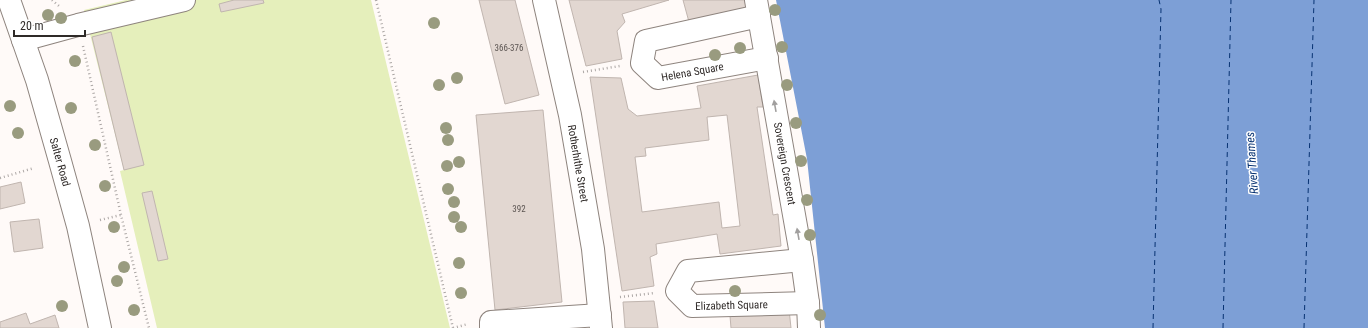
<svg xmlns="http://www.w3.org/2000/svg" width="1368" height="328" viewBox="0 0 1368 328" font-family="'Roboto Condensed',sans-serif">
<style>
.green{fill:#e5efbb}
.water{fill:#7d9fd6}
.lines{fill:none;stroke-linecap:round;stroke-linejoin:round}
.ferry{stroke:#073272;stroke-width:1;stroke-dasharray:5 4;stroke-linecap:butt}
.building{fill:#e2d7d1;stroke:#c0b5af;fill-rule:evenodd}
.minor-casing{stroke:#8e847e;stroke-width:24}
.major-casing{stroke:#8e847e;stroke-width:24}
.path{stroke:#aca7a5;stroke-width:2.5;stroke-dasharray:1 3;stroke-linecap:butt}
.minor{stroke:#fff;stroke-width:22}
.major{stroke:#fff;stroke-width:22}
.tree{fill:#999b7f}
.oneway{fill:#a19f9e}
.labels{text-anchor:middle;stroke-width:3;stroke-linejoin:round;paint-order:stroke}
.number-label{font-size:9px;fill:#5c5552}
.street-label{font-size:11px;fill:#2f2a28;stroke:#fff}
.water-label{font-size:12px;font-style:italic;fill:#073272;stroke:#fff}
</style>
<rect width="100%" height="100%" fill="#fffaf8"/>
<path class="green" d="M126,0H371L450,328H157L120,171L124,170L84,10Z"/>
<path class="water" d="M776,0H1368V328H825L807,159Z"/>
<g class="lines">
<path class="ferry" d="M1153,328L1161,9L1159,0
M1223,328L1231,0
M1304,328L1314,0"/>
</g>
<path class="building" d="M234,0H263L264,3L221,12L219,4Z
M479,0H515L539,95L505,104Z
M569,0H669L622,14L625,22L617,31L622,59L586,66Z
M683,0H750L751,8L689,22Z
M111,32L144,165L124,170L92,37Z
M758,75L763,107H757L773,215L778,214L781,246L720,254L717,234L656,244L657,254L650,257L654,286L622,291L590,77L621,78L628,109L637,116L701,108L697,86ZM727,115L740,226L722,228L719,202L642,212L635,157L646,156L645,148L709,140L707,117Z
M543,110L562,302L495,310L476,115Z
M21,182L25,203L0,209V187Z
M152,191L168,259L158,261L142,193Z
M39,219L43,248L14,252L10,222Z
M654,301L658,328H625L623,302Z
M789,309L791,328H731L730,316Z
M26,313L30,324L55,315L59,328H0V322Z"/>
<g class="lines">
<g class="minor-casing">
<g id="minor">
<path id="s1" d="M544,0L570,115L593,249L601,328"/>
<path id="s2" d="M756,0L802,260L808,303L809,328"/>
<path id="s3" d="M759,16L646,41L642,63L658,78L767,58"/>
<path d="M23,40L78,25L184,0"/>
<path id="s4" d="M802,260L688,271L677,291L692,306L808,303"/>
<path d="M491,328V322L600,315"/>
</g>
</g>
<g class="major-casing">
<g id="major">
<path id="s5" d="M9,0L37,80L60,161L78,226L100,328"/>
</g>
</g>
<path class="path" d="M52,0L59,6
M376,0L453,328
M83,46L121,215L149,328
M583,72L620,66
M0,178L34,168
M100,220L121,215
M620,297L655,293
M453,328L468,324"/>
<use href="#minor" class="minor"/>
<use href="#major" class="major"/>
</g>
<g class="tree">
<circle cx="775" cy="10" r="6"/>
<circle cx="48" cy="15" r="6"/>
<circle cx="61" cy="18" r="6"/>
<circle cx="434" cy="23" r="6"/>
<circle cx="782" cy="47" r="6"/>
<circle cx="740" cy="48" r="6"/>
<circle cx="715" cy="55" r="6"/>
<circle cx="75" cy="61" r="6"/>
<circle cx="457" cy="78" r="6"/>
<circle cx="439" cy="85" r="6"/>
<circle cx="787" cy="85" r="6"/>
<circle cx="10" cy="106" r="6"/>
<circle cx="71" cy="108" r="6"/>
<circle cx="796" cy="123" r="6"/>
<circle cx="446" cy="128" r="6"/>
<circle cx="18" cy="133" r="6"/>
<circle cx="448" cy="140" r="6"/>
<circle cx="95" cy="145" r="6"/>
<circle cx="801" cy="161" r="6"/>
<circle cx="459" cy="162" r="6"/>
<circle cx="447" cy="166" r="6"/>
<circle cx="105" cy="186" r="6"/>
<circle cx="448" cy="189" r="6"/>
<circle cx="807" cy="200" r="6"/>
<circle cx="454" cy="202" r="6"/>
<circle cx="454" cy="217" r="6"/>
<circle cx="114" cy="227" r="6"/>
<circle cx="461" cy="227" r="6"/>
<circle cx="810" cy="235" r="6"/>
<circle cx="459" cy="263" r="6"/>
<circle cx="124" cy="267" r="6"/>
<circle cx="117" cy="281" r="6"/>
<circle cx="735" cy="291" r="6"/>
<circle cx="461" cy="293" r="6"/>
<circle cx="62" cy="306" r="6"/>
<circle cx="134" cy="310" r="6"/>
<circle cx="820" cy="315" r="6"/>
</g>
<defs><path id="oneway-solid" d="M-6-.8H1V-3.2L6.5 0L1 3.2V.8H-6Z"/></defs>
<g class="oneway">
<use href="#oneway-solid" transform="translate(775 106) rotate(-100)"/>
<use href="#oneway-solid" transform="translate(798 234) rotate(-100)"/>
</g>
<g class="labels">
<g class="number-label">
<text x="509" y="51">366-376</text>
<text x="519" y="212">392</text>
</g>
<g class="street-label">
<text dy="4" stroke="none"><textPath href="#s3" startOffset="195">Helena Square</textPath></text>
<text dy="4" stroke="none"><textPath href="#s5" startOffset="170">Salter Road</textPath></text>
<text dy="4" stroke="none"><textPath href="#s1" startOffset="167">Rotherhithe Street</textPath></text>
<text dy="4" stroke="none"><textPath href="#s2" startOffset="166">Sovereign Crescent</textPath></text>
<text dy="4" stroke="none"><textPath href="#s4" startOffset="198">Elizabeth Square</textPath></text>
</g>
<g class="water-label">
<text transform="translate(1252 163) rotate(-94)" y="4">River Thames</text>
</g>
</g>
<path d="M14 30v6h71v-6" fill="none" stroke="#2f2a28" stroke-width="2"/>
<text x="20" y="30" font-size="12" fill="#2f2a28" stroke="#ffffff" stroke-width="3" paint-order="stroke">20 m</text>
</svg>
